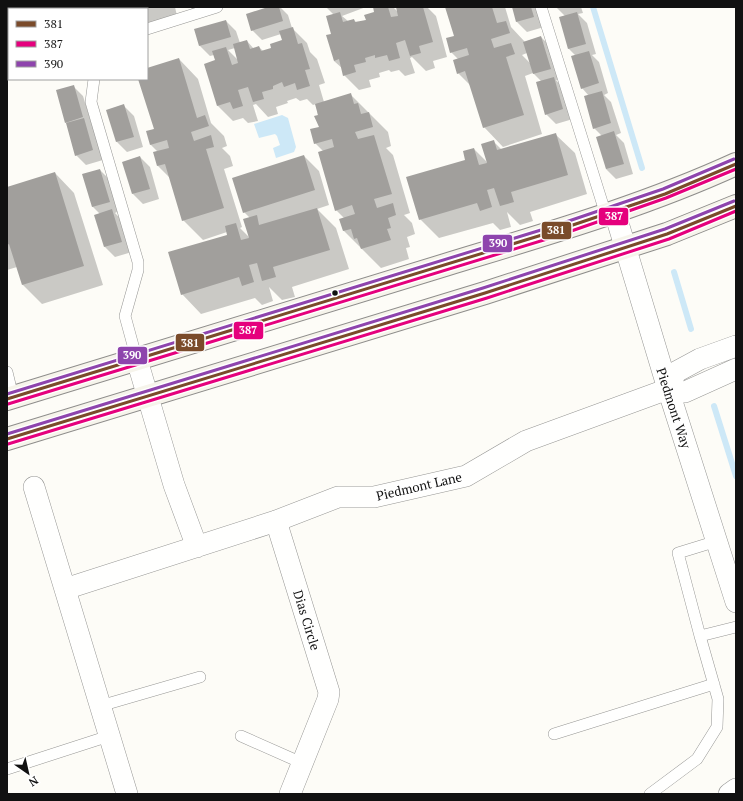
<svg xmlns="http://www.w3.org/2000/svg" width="743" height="801" viewBox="0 0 743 801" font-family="'PT Serif',serif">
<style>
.water{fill:#cde8f7}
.shadow{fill:#0003;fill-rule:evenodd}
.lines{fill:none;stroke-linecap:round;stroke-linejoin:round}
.stream{stroke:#cde8f7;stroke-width:6}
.building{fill:#a19f9c}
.lane-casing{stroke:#979795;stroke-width:12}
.street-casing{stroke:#979795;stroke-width:22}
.secondary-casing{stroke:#8e8d8b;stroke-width:24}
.lane{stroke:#fffffe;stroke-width:11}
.street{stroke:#fffffe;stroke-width:21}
.secondary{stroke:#f6f4eb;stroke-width:22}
.bus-1-casing{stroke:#fff;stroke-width:6}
.bus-2-casing{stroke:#fff;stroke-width:6}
.bus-3-casing{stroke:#fff;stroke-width:6}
.bus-1{stroke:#7a4b2a;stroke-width:3}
.bus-2{stroke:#e5007d;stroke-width:3}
.bus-3{stroke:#8e44ad;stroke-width:3}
.bus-dot{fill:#111;stroke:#fff;stroke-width:1.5}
.labels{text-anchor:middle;stroke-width:4;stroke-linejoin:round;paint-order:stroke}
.street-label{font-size:13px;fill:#111;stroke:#fff}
.line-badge{stroke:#fff;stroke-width:1.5}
.badge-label{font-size:11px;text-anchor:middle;font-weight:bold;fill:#fff}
</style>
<rect width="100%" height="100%" fill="#fdfcf7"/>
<path class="water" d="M282,115L288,118L296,147L294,152L276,158L273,148L280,145L277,136L275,134L259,138L254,124Z"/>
<path class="shadow" d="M87,7H112V9H87Z
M120,7H175L177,16L147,25V9H121Z
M190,7H225L198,15Z
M271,7H280L288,15L292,28L307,43L310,52L317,59L325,83L319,85L324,102L351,95L388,132L391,146L386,148L393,155L410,213L404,215L412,223L415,234L407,237L410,247L406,248L409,259L381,268L343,230L344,218L336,210L323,151L315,143L320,128L316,104L313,105L307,99L300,101L296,98L287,101L288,103L276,107L278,114L268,117L256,104L253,105L258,121L248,123L243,118L233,121L218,106L205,65L216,61L214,55L210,56L200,46L195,30L226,21L236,31L240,43L247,41L254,49L259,47L263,51L273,49L283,41L281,34L262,40L252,30ZM235,48L239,61L228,50Z
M326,7H366L342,16L348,21L354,20L357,23L367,20L375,13L374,7H393L398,12L397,7H427L436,16L447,57L433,61L435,68L426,71L412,57L410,58L415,73L405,76L399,70L391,72L389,70L379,73L380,77L369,80L371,87L359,90L344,75L343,69L334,61L332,34L334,15Z
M446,7H505L511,27L525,42L541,37L551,47L560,79L556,80L563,88L573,119L556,124L546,114L541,81L533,73L525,76L542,134L503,147L484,127L471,86L458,73V59L451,52L455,37ZM527,53L531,64L522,55Z
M513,7H538L544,27L527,32L517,22Z
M556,7H581L583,13L578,14L587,23L596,54L592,55L599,62L608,93L604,95L611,102L621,133L616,135L624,143L633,174L616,179L606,169L602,136L594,128L589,96L582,88L576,56L569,49L560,18L565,16Z
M179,59L198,79L211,123L224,136L227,146L222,148L230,156L233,166L224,169L242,227L240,228L250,238V218L244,212L304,156L319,171L329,205L317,209L336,228L349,269L292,287L295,297L282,300L269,287L273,301L262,305L255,298L201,314L182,294L228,235L227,232L203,240L183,220L171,179L158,166V152L151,145L147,132L155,129L140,79H147V69Z
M73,86L83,96L103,160L86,165L76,155L57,91Z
M124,106L134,116L143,147L127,152L117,142Z
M555,134L575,153L587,194L530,212L533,221L520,225L507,212L511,227L500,230L493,223L439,238L420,219L474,149L488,163L494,142L502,150Z
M140,157L150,167L159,199L143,204L133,194Z
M100,170L110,180L119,211L115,213L122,220L132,252L115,257L105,247L100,214L92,206Z
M55,173L74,193L103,285L42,304L23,285L17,267L7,270V188Z"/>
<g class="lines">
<path class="stream" d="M593,7L642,168
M674,272L691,329
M714,406L736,476"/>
</g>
<path class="building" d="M119,7H142L120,9Z
M268,7H279L283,21L251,31L246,14Z
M373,7H388L391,17L398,16L396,7H423L433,42L419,46L421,53L410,56L405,40L396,43L400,58L389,61L387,55L375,58V55L365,58L366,62L354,65L356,72L343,76L339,59L334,61L326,35L331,34L326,16L340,12L343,22L354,19L355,22L366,20L364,15L374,12Z
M445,7H492L497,23L506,21L510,33L491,39L494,48L511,43L515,54L506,57L524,115L483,128L465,71L457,74L453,60L469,55L467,48L450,53L446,38L454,36Z
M512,7H531L534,17L516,22Z
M577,12L586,44L568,49L559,17Z
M226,20L231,37L199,46L194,29Z
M293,27L298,44L302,43L310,69L305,70L310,86L297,90L295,83L284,87L282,82L273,86V89L262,92L264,99L253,102L248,87L238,90L243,106L233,109L230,102L217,106L204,64L215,60L212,51L226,47L232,65L238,63L233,44L247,40L250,49L259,46L261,51L271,48L270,44L282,40L279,31Z
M541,36L551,69L533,74L523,42Z
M589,51L599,83L581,89L571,56Z
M179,58L197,118L205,115L209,126L191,132L194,141L211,135L214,147L206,149L224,208L182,221L165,164L157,166L153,152L169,148L167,140L150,145L146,131L154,129L138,79H147V68Z
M554,77L563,109L545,115L536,82Z
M74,85L83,117L65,123L56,90Z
M602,91L611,123L593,129L584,96Z
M351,93L354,104L358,103L361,114L369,112L373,127L355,132L358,139L374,135L392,194L374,199L377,208L393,203L396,215L388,218L391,228L387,229L391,240L361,249L357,238L354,239L351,229L343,231L339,219L355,214L352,205L335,211L318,152L334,147L332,139L314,144L310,129L319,127L314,116L318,115L315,104Z
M124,104L134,137L116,142L106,110Z
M84,118L93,150L75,156L66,123Z
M614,131L624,164L606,169L596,137Z
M556,133L568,175L511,192L514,202L500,206L494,188L487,190L492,207L480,211L477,203L419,220L406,177L465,160L463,151L474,148L479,165L487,163L481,144L494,140L497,150Z
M304,155L315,190L243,213L232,178Z
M140,156L150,189L132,194L122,162Z
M100,169L110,202L92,207L82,174Z
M55,172L84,266L22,285L9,244L7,245V187Z
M317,208L330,250L273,267L276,277L262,281L257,263L249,265L254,282L242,286L239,277L181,295L168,252L227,235L225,226L236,223L241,240L249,238L243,219L257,215L259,225Z
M112,209L122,242L104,247L94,215Z"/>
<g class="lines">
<g class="lane-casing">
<path id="lane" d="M74,7V9
M541,7L606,215
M147,29L217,7
M94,79L91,102L138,262V270L125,316L137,360
M7,372L13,397
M700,636L678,553L717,541
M100,706L200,677
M554,734L714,684
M241,736L302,763
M7,769L109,736
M650,794L697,759L717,727L718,699L700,636L736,627"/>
</g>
<g class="street-casing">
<path id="street" d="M615,213L668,389L736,602
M137,360L174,485L197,547
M668,389L676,372L700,359L736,346
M34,487L127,794
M276,521L329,692L328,699L290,794
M65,589L276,521L338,497H374L466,476L526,441L668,389L685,392L736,369
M729,794L736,789"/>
</g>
<g class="secondary-casing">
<path id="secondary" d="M7,399C153,355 299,311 445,265C543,235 642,207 736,164
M7,439L485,293L667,234L736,206"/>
</g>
<use href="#lane" class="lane"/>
<use href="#street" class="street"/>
<use href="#secondary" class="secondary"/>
<g class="bus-1-casing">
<path id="bus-1" d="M7,399L555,231L665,194L736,164
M7,439L485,293L667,234L736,206"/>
</g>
<g class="bus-2-casing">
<path id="bus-2" d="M8,404L557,236L666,198L736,169
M8,444L487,298L669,239L736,211"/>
</g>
<g class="bus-3-casing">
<path id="bus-3" d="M7,394L554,226L663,189L734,159
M7,434L483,288L665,229L734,201"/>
</g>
<use href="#bus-1" class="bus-1"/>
<use href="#bus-2" class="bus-2"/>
<use href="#bus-3" class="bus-3"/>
</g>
<circle class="bus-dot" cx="335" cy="293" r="3.5"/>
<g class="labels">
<g class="street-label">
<text transform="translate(674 408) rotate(72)" y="5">Piedmont Way</text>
<text transform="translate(419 486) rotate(-13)" y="5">Piedmont Lane</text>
<text transform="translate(307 620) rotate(73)" y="5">Dias Circle</text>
</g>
</g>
<g class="line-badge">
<rect x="598" y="207" width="31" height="19" rx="4" fill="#e5007d"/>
<rect x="541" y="221" width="31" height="19" rx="4" fill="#7a4b2a"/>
<rect x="482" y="234" width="31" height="19" rx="4" fill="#8e44ad"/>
<rect x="233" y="321" width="31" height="19" rx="4" fill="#e5007d"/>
<rect x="175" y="333" width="30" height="19" rx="4" fill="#7a4b2a"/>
<rect x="117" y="346" width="31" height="19" rx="4" fill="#8e44ad"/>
</g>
<g class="badge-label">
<text x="614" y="220">387</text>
<text x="556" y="234">381</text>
<text x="498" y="247">390</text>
<text x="248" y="334">387</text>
<text x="190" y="347">381</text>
<text x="132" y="359">390</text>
</g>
<rect width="743" height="801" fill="none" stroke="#111111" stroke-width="16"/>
<rect x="8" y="8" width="140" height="72" fill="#ffffff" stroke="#a0a0a0"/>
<rect x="16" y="21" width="20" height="6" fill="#7a4b2a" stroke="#a0a0a0"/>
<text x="44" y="28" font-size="12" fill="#111111">381</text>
<rect x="16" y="41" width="20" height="6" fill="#e5007d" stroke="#a0a0a0"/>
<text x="44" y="48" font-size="12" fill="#111111">387</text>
<rect x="16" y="61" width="20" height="6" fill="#8e44ad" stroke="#a0a0a0"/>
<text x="44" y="68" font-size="12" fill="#111111">390</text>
<g transform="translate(28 773) rotate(146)" stroke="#ffffff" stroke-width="3" paint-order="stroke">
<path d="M0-3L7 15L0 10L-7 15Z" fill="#111111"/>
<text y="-6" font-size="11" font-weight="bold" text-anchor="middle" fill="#111111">N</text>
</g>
</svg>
